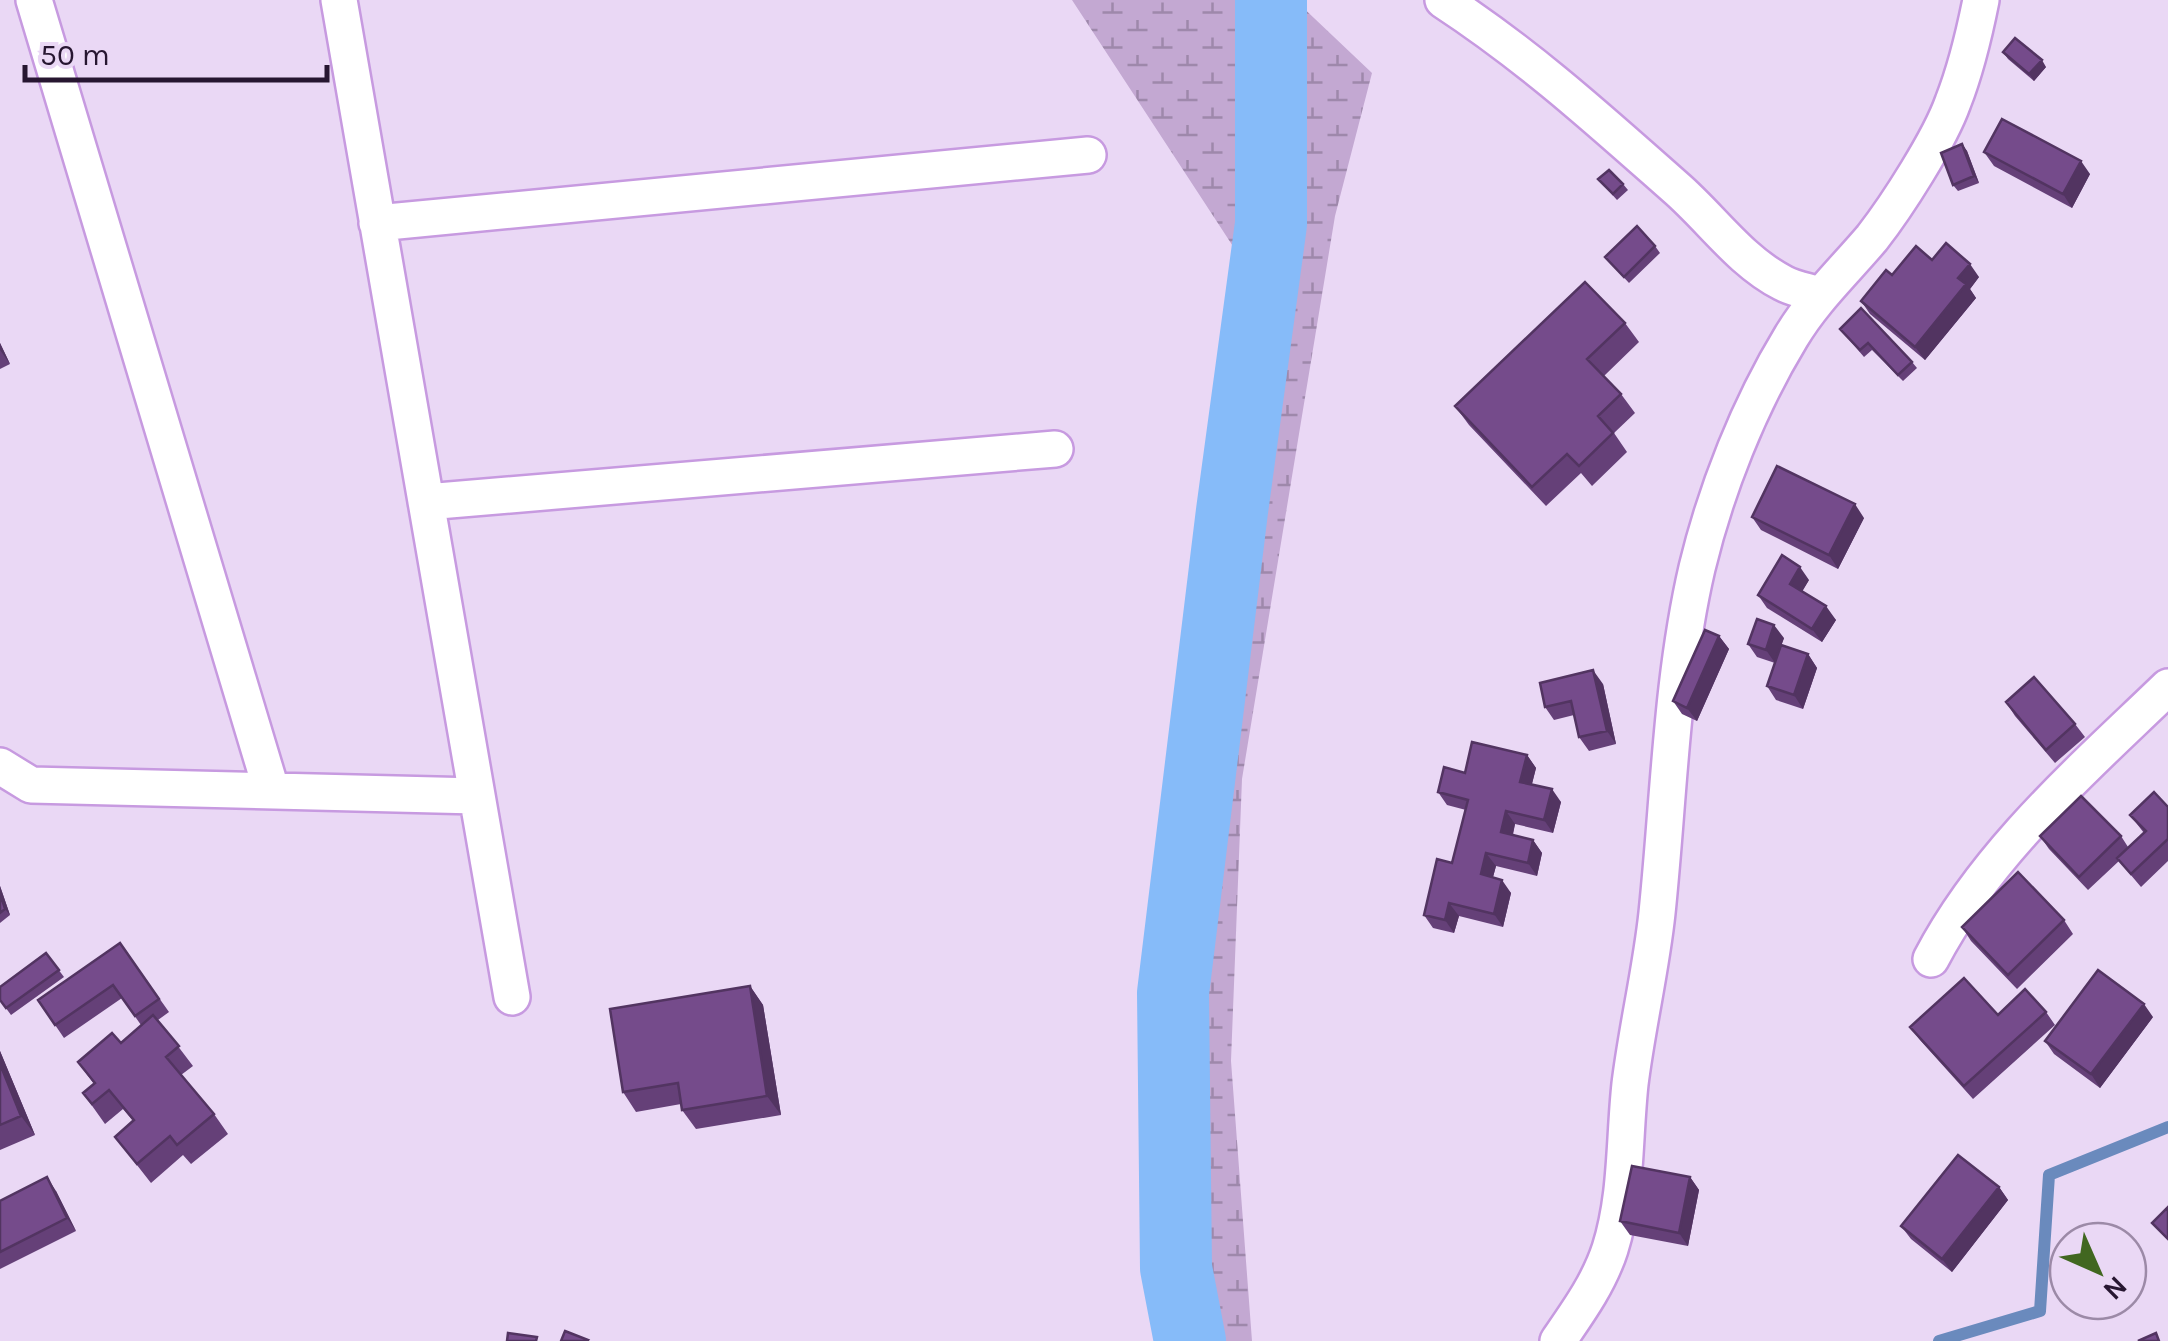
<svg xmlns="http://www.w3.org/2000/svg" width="2168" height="1341" viewBox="0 0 2168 1341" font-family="Karla,sans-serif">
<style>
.wetland{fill:url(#wetland-marsh)}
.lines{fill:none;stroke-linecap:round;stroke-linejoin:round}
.stream{stroke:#6a8abd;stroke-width:12}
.river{stroke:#86bbf9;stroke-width:72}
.minor-casing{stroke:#c79ae0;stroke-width:40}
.minor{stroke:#fff;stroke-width:35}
.wall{fill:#654078}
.shaded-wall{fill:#523461}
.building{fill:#754b8b;stroke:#523461;stroke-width:2.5}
</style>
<defs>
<pattern id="wetland-marsh" width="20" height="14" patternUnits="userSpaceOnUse" patternTransform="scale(2.5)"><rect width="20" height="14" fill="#c3a8d2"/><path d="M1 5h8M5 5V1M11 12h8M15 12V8" fill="none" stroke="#9e88ab"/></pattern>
</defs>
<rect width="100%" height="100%" fill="#ead8f5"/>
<path class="wetland" d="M1072,0H1295L1372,73L1335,216L1242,779L1231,1061L1252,1341H1172L1170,1112L1191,814L1274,309Z"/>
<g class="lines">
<path class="stream" d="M1939,1341L2040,1311L2049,1175L2168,1127"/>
<path class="river" d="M1190,1341L1176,1268L1173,993L1232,511L1271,224V0"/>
<g class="minor-casing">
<path id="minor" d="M34,0L271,789
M339,0L512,997
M1443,0C1530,57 1598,119 1675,187C1711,218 1740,261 1783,283C1794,289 1808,291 1820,295
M377,223L1088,155
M426,502L1055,449
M0,766L31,785L477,796
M1931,959C1987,852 2082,770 2168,687
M1558,1341C1578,1312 1599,1283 1610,1249C1627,1195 1624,1140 1630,1084C1637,1027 1651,970 1657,913C1669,798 1671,680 1697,568C1716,489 1749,406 1791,337C1813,300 1844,271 1872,238C1897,206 1940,139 1953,102C1966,69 1974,35 1981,0"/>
</g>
<use href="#minor" class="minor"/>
</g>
<path class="wall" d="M2003,52L2046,67L2034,81L2008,59Z
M1962,144L1967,151L1979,183L1958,191L1953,185Z
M1984,152L2090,174L2072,208L1994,166Z
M1598,179L1623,184L1628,190L1617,200Z
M1655,246L1660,253L1629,283L1605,257Z
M1932,260L1979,277L1970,289L1976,298L1925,360L1870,314L1861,301L1892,275Z
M1625,323L1639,342L1604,376L1621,394L1635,413L1614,433L1627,452L1592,486L1581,473L1546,506L1469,425L1455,406Z
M1840,329L1912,362L1917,368L1903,381L1872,350L1864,357Z
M0,343L10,364L0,369Z
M1752,517L1864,518L1838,569L1761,530Z
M1809,580L1802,591L1836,620L1822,642L1767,608L1758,595Z
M1719,636L1729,649L1697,721L1682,714L1673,701Z
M1784,638L1781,646L1808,654L1817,668L1803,709L1776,700L1767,686L1775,663L1757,657L1748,644Z
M1603,684L1616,744L1589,751L1579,737L1574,715L1554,720L1545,707Z
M2006,702L2075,724L2085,737L2055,763L2015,716Z
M1527,755L1536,768L1532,784L1561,802L1553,833L1515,824L1513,835L1533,840L1542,853L1537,876L1496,866L1493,877L1511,893L1503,927L1459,916L1454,933L1433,928L1424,915L1452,863L1466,810L1447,805L1438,792L1465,773Z
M2168,807V861L2141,887L2119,861L2088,890L2049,849L2040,836H2121L2128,847L2144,833L2130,815Z
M0,886L10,915L0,923Z
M2064,920L2073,934L2017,989L1971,941L1962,927Z
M120,943L169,1012L158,1020L193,1066L181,1075L214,1114L228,1134L191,1164L183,1155L151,1183L115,1137L133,1121L123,1109L105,1124L83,1093L94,1084L78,1062L121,1043L141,1025L122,998L64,1038L38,1000Z
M46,953L64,977L11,1015L0,1000Z
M750,986L763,1005L781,1115L696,1129L682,1110L681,1104L636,1112L623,1092Z
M2046,1012L2055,1025L1973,1099L1920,1040L1910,1027L1998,1015Z
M2153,1017L2100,1088L2054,1054L2045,1041Z
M0,1051L35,1135L0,1150Z
M1690,1177L1699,1190L1688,1246L1630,1235L1620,1221Z
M1999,1187L2008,1200L1952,1272L1911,1239L1901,1226Z
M56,1191L76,1231L0,1269V1201Z"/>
<path class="shaded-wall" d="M2042,60L2046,67L2034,81L2029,74Z
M1962,144L1967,151L1979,183L1974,176Z
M2081,161L2090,174L2072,208L2063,194Z
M1970,264L1979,277L1970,289L1976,298L1925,360L1915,347L1958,278Z
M0,343L10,364L0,350Z
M1855,504L1864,518L1838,569L1829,555Z
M1800,567L1809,580L1799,597L1790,584Z
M1826,606L1836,620L1822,642L1812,629Z
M1774,625L1784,638L1775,663L1766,650Z
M1719,636L1729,649L1697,721L1687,708Z
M1808,654L1817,668L1803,709L1794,695Z
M1593,670L1603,684L1616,744L1607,731Z
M1527,755L1536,768L1529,795L1520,782Z
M1552,789L1561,802L1553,833L1544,820Z
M1506,811L1515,824L1510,845L1501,832Z
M1533,840L1542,853L1537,876L1528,863Z
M1486,853L1496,866L1490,888L1481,874Z
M1502,880L1511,893L1503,927L1494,914Z
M0,886L10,915L5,909L0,893Z
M1449,903L1459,916L1454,933L1445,920Z
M750,986L763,1005L781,1115L767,1096Z
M2144,1004L2153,1017L2100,1088L2091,1074Z
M0,1051L35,1135L21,1116L0,1064Z
M47,1177L56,1191L76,1231L67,1218Z
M1690,1177L1699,1190L1688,1246L1679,1233Z
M1999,1187L2008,1200L1952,1272L1942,1259Z"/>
<path class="building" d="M2015,38L2042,60L2029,74L2003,52Z
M2002,119L2081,161L2063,194L1984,152Z
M1962,144L1974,176L1953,185L1941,153Z
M1609,170L1623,184L1613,194L1598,179Z
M1637,226L1655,246L1624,277L1605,257Z
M1946,243L1970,264L1958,278L1966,284L1915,347L1861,301L1886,270L1892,275L1916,246L1932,260Z
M1585,282L1625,323L1587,359L1621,394L1598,416L1613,433L1579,466L1567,454L1532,487L1455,406Z
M1861,308L1912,362L1898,375L1868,343L1860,350L1840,329Z
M1777,466L1855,504L1829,555L1752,517Z
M1782,555L1800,567L1790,584L1826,606L1812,629L1758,595Z
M1757,619L1774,625L1766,650L1748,644Z
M1705,630L1719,636L1687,708L1673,701Z
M1781,645L1808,654L1794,695L1767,686Z
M1593,670L1607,731L1579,737L1571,701L1545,707L1540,683Z
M2034,677L2075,724L2046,750L2006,702Z
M1472,742L1527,755L1520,782L1552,789L1544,820L1506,811L1501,832L1533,840L1528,863L1486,853L1481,874L1502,880L1494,914L1449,903L1445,920L1424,915L1437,859L1452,863L1468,800L1438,792L1444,767L1465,773Z
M2154,792L2168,807V839L2131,874L2117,858L2146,831L2130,815Z
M2081,796L2121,836L2079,877L2040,836Z
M2018,872L2064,920L2008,975L1962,927Z
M0,893L5,909L0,913Z
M120,943L159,999L135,1016L113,985L55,1025L38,1000Z
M46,953L59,970L6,1008L0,1000V987Z
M2098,970L2144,1004L2091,1074L2045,1041Z
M1964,978L1998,1015L2025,989L2046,1012L1964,1086L1910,1027Z
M750,986L767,1096L682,1110L678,1083L623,1092L610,1009Z
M153,1015L179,1046L166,1057L214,1114L177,1145L170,1136L137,1164L115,1137L134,1120L109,1090L92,1104L83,1093L95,1083L78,1062L112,1033L121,1043Z
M0,1064L21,1116L0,1125Z
M1958,1155L1999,1187L1942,1259L1901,1226Z
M1632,1166L1690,1177L1679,1233L1620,1221Z
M47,1177L67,1218L0,1252V1201Z
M2168,1207V1239L2152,1223Z
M565,1331L588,1340L587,1341H561Z
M508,1333L537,1337L536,1341H507Z
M2156,1333L2159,1341H2138Z"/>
<g transform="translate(2098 1271) rotate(135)"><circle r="48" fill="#ead8f5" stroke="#9c8aa7" stroke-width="2.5"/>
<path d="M0-8L18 38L0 25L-18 38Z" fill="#416720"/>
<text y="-15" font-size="28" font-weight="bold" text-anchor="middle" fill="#271631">N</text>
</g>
<path d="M25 65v15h302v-15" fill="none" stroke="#271631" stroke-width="5"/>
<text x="40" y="65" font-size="30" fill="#271631" stroke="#ead8f5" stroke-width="8" paint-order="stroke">50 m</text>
</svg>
